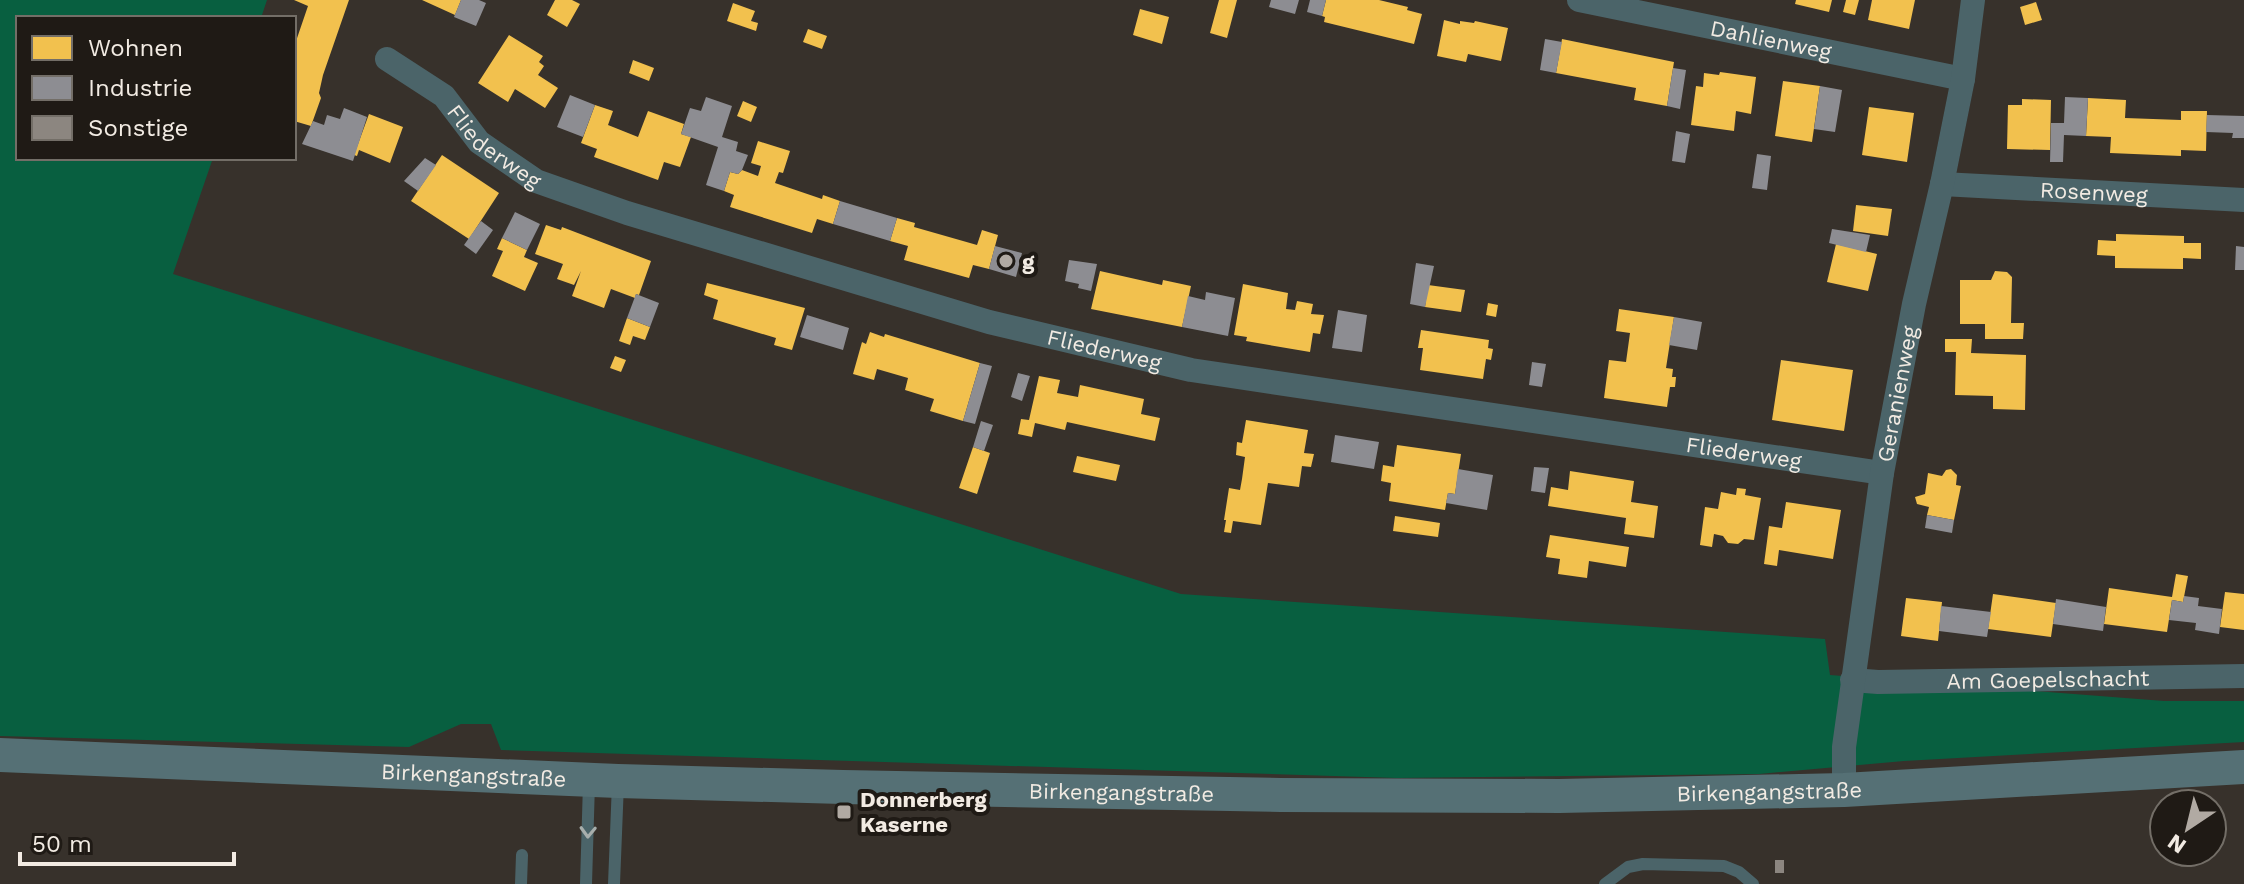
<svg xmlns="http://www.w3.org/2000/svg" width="2244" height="884" viewBox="0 0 2244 884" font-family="'Work Sans',sans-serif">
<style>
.green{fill:#085f40}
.homes{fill:#f2c14e}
.industry{fill:#8d8d92}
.building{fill:#8c8680}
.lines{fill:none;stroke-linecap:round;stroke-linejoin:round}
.lane{stroke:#4b6469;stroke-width:12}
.street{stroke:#4b6469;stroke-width:24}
.secondary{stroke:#557075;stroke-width:34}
.oneway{stroke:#a7aeac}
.poi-dot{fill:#b1aaa3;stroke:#1f1a15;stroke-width:3}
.labels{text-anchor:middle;stroke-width:8;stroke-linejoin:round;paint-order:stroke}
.street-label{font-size:22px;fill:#f2ebe3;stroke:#1f1a15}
.poi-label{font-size:22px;font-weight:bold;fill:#f2ebe3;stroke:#1f1a15;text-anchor:start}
</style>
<rect width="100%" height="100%" fill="#37312b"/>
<path class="green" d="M0,0H267L261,18H18V158H213L173,274L1181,594L1825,639L1830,675L2164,701H2244V742L1904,761L1759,774L1397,778L501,750L491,724H461L409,747L0,736Z"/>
<path class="homes" d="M294,0H349L323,75L319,93L321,98L311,126L294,121V47L308,6Z
M422,0H461L455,15Z
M555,0H572L580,4L567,27L547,15Z
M1219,0H1237L1227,38L1210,33Z
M1326,0H1379L1408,7L1407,10L1422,14L1414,44L1324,22L1325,17L1322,16Z
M1796,0H1832L1829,12L1795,4Z
M1846,0H1859L1855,15L1843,12Z
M1872,0H1915L1909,29L1868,20Z
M2036,2L2042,20L2025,25L2020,7Z
M733,3L755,11L751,21L758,23L756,31L727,21Z
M1140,9L1169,17L1162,44L1133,35Z
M1444,20L1460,24V21L1474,23L1475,21L1508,28L1501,61L1468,54L1466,62L1437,56Z
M808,29L827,36L822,49L803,42Z
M509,35L543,56L539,62L544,66L538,75L558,88L545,108L515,89L508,102L478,83Z
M1562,39L1674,62L1667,106L1634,100L1636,88L1556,73Z
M633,60L654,68L649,81L629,73Z
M1720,72L1756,77L1751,114L1736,111L1734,131L1691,125L1696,86L1703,87L1704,73L1719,75Z
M1783,81L1820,86L1812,142L1775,136Z
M2088,98L2126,100L2125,118L2181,120V111H2207L2206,151L2181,150V156L2110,153L2111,137L2086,136Z
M2022,99L2051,100L2050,150L2007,149L2008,105H2022Z
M743,101L757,107L751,122L737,116Z
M595,105L613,111L608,125L638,137L648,111L684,124L681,134L691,137L680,167L664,162L658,180L594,157L597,149L581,143Z
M1869,107L1914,113L1907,162L1862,155Z
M369,114L403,127L390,163L359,150L357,156L354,155Z
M758,141L790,151L783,173L779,172L775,183L822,199L823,195L840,201L833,224L817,219L812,233L730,207L734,195L724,191L730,172L738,174L742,170L758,176L761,166L751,163Z
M442,155L499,193L469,239L411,201Z
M1856,205L1892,209L1888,236L1853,231Z
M897,218L915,223L914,227L977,245L982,230L998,235L989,269L973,265L969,278L904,260L908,246L890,241Z
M546,225L561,230L562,227L651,261L639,295L636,294L635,298L611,289L604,308L572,296L581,271L574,285L557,279L563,264L535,254Z
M2116,234L2184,236V243H2201V259L2183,258V269L2115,268V256L2097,255L2098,240L2116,241Z
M502,238L527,250L524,257L538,263L525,291L492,276L503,251L497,249Z
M1836,244L1877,254L1868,291L1827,282Z
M1100,271L1162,285L1163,280L1191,286L1182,327L1091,309Z
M1995,271L2007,272L2012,277L2011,323H2024L2023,339H1985V324H1960V280H1991Z
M707,283L805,308L792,350L774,345L776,338L713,319L718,300L704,295Z
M1243,284L1288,293L1286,309L1295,310L1297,301L1313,304L1311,314L1324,315L1320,334L1313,333L1310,352L1246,341L1247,337L1234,335Z
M1428,285L1465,290L1461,312L1425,307Z
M1488,303L1498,305L1496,317L1486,315Z
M1619,309L1674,317L1666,368L1673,369L1672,377H1676L1675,387H1670L1667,407L1604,398L1609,360L1626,362L1630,333L1616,331Z
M627,318L650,327L645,340L633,336L630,345L619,341Z
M1421,330L1489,340L1488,348L1493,349L1491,360L1486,359L1483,379L1420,370L1423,348H1418Z
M870,332L884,337L885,334L980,363L963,421L930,411L934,399L905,390L908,378L877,369L874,380L853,374L862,342L866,344Z
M1945,339H1972L1971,353L2026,355L2025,410L1993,409V396L1955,395L1956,352H1945Z
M615,356L626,360L621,372L610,368Z
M1781,360L1853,370L1844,431L1772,420Z
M1039,376L1060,380L1057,393L1078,397L1080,385L1144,399L1141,414L1160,418L1155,441L1067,422L1065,430L1035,423L1032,437L1018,434L1021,419L1029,420Z
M1246,420L1308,430L1304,453L1314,454L1311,467L1302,466L1299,487L1268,483L1261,525L1233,521L1231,533L1224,532L1226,520H1224L1229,488L1240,490L1242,479L1245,457L1236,455L1237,442L1242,443Z
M1397,445L1461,454L1455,494L1448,493L1445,510L1389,501L1391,483L1381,481L1383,465L1394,467Z
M973,447L990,453L977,494L959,488Z
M1077,456L1120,465L1116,481L1073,472Z
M1951,469L1957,475L1956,485L1961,486L1954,520L1927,515L1929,507L1917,504L1915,497L1925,494L1928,473L1942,476L1946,470Z
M1570,471L1634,481L1631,502L1658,506L1654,538L1624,534L1626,518L1548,506L1551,487L1568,490Z
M1737,488L1746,489L1745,495L1761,498L1754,540L1744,539L1738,544L1728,543L1723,536L1714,534L1712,547L1700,545L1705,507L1718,509L1721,492L1736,495Z
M1786,502L1841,510L1833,559L1779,550L1777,566L1764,564L1769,526L1782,528Z
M1395,516L1440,523L1438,537L1393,531Z
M1550,535L1629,547L1626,567L1589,561L1587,578L1558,574L1560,559L1546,557Z
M2176,574L2188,576L2183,602L2172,600L2167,632L2104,624L2109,588L2172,597Z
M2225,592L2244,594V630L2220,627Z
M1993,594L2056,603L2051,637L1988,629Z
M1906,598L1942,602L1938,641L1901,636Z"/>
<path class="industry" d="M461,0H479L486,3L476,26L454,17Z
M1271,0H1299L1295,14L1269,7Z
M1310,0H1326L1322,16L1307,12Z
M1545,39L1562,42L1556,73L1540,70Z
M1673,68L1686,70L1680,109L1667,106Z
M1820,86L1842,90L1835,132L1814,129Z
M570,95L595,105L583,137L557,127Z
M706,97L732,106L722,137L738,142L736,151L748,155L742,170L738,174L730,172L724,191L706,185L718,147L681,134L690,108L701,111Z
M2065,97L2088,98L2086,136L2064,135L2063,162H2050L2051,123H2064Z
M344,108L367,117L353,161L302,144L313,121L324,125L327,115L340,119Z
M2207,115L2244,116V138H2232L2233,133L2206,132Z
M1676,131L1690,134L1685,163L1672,161Z
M1757,154L1771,156L1767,190L1752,188Z
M425,158L436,165L418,191L404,181Z
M840,201L897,218L890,241L833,224Z
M515,212L540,224L527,250L502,238Z
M481,221L493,230L476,254L464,245Z
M1832,229L1870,235L1866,252L1829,243Z
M995,246L1022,253L1016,277L989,269Z
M2236,246L2244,247V270H2235Z
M1069,260L1097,264L1091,291L1078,288L1079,284L1065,281Z
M1416,263L1434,266L1425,307L1410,304Z
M1206,292L1235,298L1228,336L1182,327L1188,296L1205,300Z
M636,294L659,303L650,327L627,318Z
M1338,310L1367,315L1362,352L1332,348Z
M807,315L849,328L843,350L800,337Z
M1674,317L1702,322L1697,350L1669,345Z
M1532,362L1546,364L1542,387L1529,385Z
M980,363L992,366L975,424L963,421Z
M1018,373L1030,376L1022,401L1011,397Z
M981,421L993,425L984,451L973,447Z
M1335,435L1379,442L1374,469L1331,462Z
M1534,467L1549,468L1545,493L1531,491Z
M1458,469L1493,475L1487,510L1446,503L1448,493L1455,494Z
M1927,515L1954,520L1952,533L1925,528Z
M2184,596L2199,598L2198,606L2222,609L2219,634L2195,630L2196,623L2169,620L2172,600L2183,602Z
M2056,599L2106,607L2103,631L2053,624Z
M1941,606L1991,612L1987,637L1939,631Z"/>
<path class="building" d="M1775,860H1784V873H1775Z"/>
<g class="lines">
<path class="lane" d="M521,884L522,855
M586,884L589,783
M614,884L618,783
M1605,884L1628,867L1643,864L1724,866L1739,872L1753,884"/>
<g class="street">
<path id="s1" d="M1579,0L1963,79"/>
<path id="s2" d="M387,59L444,96L479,142L536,181L627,213L989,322L1191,370L1882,473"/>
<path id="s3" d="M1942,184L2244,200"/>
<path id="s4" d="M1852,680L1878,682L2244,676"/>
<path id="s5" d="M1844,790V747L1882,473L1914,304L1942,184L1963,79L1973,0"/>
</g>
<path class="secondary" id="s6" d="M0,755L618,781L843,787L1281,795L1559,796L1844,790L2244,767"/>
</g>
<defs><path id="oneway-chevron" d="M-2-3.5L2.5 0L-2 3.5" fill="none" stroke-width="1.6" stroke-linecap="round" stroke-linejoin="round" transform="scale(2)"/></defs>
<use class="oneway" href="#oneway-chevron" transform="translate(588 832) rotate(92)"/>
<g class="poi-dot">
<circle cx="1006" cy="261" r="8"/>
<rect x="836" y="804" width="16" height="16" rx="4"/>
</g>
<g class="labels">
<g class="street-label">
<text dy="8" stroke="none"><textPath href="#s1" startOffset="196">Dahlienweg</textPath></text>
<text dy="8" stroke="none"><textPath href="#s2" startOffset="140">Fliederweg</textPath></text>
<text dy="8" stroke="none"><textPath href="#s3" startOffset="152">Rosenweg</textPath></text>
<text dy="8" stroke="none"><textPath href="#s2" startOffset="788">Fliederweg</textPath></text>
<text dy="8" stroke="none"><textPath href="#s5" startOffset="400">Geranienweg</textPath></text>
<text dy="8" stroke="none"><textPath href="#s2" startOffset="1436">Fliederweg</textPath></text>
<text dy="8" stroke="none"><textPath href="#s4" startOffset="196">Am Goepelschacht</textPath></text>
<text dy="8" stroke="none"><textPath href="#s6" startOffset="474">Birkengangstraße</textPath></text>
<text dy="8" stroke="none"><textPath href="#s6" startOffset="1122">Birkengangstraße</textPath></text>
<text dy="8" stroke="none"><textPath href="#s6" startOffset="1770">Birkengangstraße</textPath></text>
</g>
<g class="poi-label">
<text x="1022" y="269">g</text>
<text x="860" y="807">Donnerberg<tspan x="860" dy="25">Kaserne</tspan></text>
</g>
</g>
<rect x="16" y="16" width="280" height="144" fill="#1f1a15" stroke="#736e67" stroke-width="2"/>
<rect x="32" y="36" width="40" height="24" fill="#f2c14e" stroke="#736e67" stroke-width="2"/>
<text x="88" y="56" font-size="24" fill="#f2ebe3">Wohnen</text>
<rect x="32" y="76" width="40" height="24" fill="#8d8d92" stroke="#736e67" stroke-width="2"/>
<text x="88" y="96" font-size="24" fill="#f2ebe3">Industrie</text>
<rect x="32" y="116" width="40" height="24" fill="#8c8680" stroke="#736e67" stroke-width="2"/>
<text x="88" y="136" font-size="24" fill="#f2ebe3">Sonstige</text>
<g transform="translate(2188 828) rotate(215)"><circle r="38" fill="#1f1a15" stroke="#736e67" stroke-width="2"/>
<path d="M0-6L14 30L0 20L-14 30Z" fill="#b1aaa3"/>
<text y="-12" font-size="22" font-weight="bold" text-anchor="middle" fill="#f2ebe3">N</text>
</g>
<path d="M20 852v12h214v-12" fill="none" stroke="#f2ebe3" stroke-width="4"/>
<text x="32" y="852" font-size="24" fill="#f2ebe3" stroke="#1f1a15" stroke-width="6" paint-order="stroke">50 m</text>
</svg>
